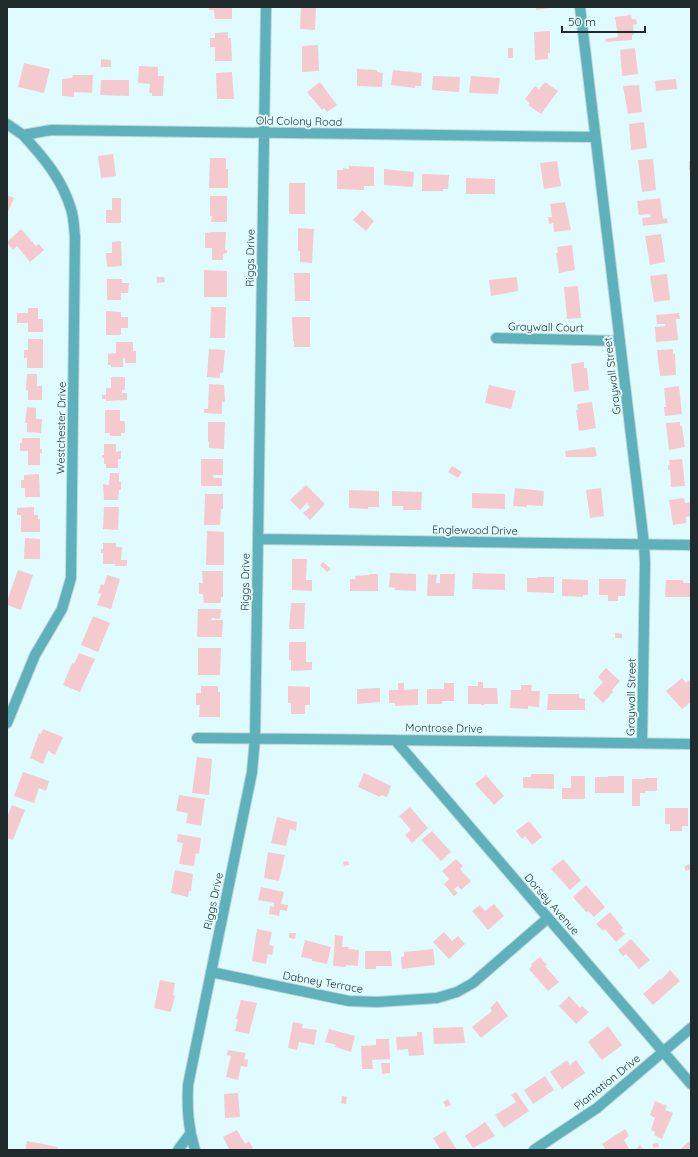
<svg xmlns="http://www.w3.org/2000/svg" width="698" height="1157" viewBox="0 0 698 1157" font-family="Quicksand,sans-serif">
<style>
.building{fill:#f4cacf}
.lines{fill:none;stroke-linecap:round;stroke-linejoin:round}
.minor-casing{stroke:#bdd5d8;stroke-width:12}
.minor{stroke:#5eb0ba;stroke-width:10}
.labels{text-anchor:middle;stroke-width:4;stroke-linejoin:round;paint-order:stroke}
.street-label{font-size:11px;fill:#1e2a2c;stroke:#e0fbfe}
</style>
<rect width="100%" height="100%" fill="#e0fbfe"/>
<path class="building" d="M209,7H232V19H215L214,10H209Z
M301,7H316L315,30L300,29Z
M536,7H550V8L536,10Z
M631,15L632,19H636L637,24L633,25L634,35H632V40L606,42L605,39L618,37L615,17Z
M550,31V53H548V59L535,60L534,32Z
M228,32V38H231L232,61H215V47H210V38H215V33Z
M318,45L319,71L302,72V46Z
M508,48H513V58H508Z
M635,48L638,74L622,76L620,50Z
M101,59L111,60V67H101Z
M24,63L50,69L44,93L18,87Z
M139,66L158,67V76H164L163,96H152V93H149L150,84L138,83Z
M357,69L377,70V72L383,73L382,87L357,86Z
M393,70L422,73L421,86H415V88L391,85Z
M232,72L234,99H217L216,73Z
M73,75H93L92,93L74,92V97L62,96V79L72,78Z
M433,76L460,77L459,92L432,90Z
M471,76L500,78L498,94L469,93Z
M676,79L677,89L656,91L655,81Z
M101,80H129V96L100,95Z
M320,82L337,105L327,112L324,108L322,110L307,92Z
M545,82L558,91L541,114L528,105L530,103L525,99L535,86L539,89Z
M639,85L642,112L628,114L623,86Z
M644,122L647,148L631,150L629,124Z
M113,154L116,176L101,178L98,156Z
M210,158H226V169H228V188H209Z
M653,159L656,190L642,192L638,160Z
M557,161L561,186L544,189L540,163Z
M689,161H691V170H689Z
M349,166L374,167V186H364V190L337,189V170H343V168L349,169Z
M384,169L414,172L413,187L384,185Z
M422,174L449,175L448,189H443V191H422Z
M466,178L495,179V194H466Z
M289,183H305V214H289Z
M7,195L14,198L7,214Z
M210,196H227V222H211L212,216H210Z
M112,198H121V223H106V210H112Z
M660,198L663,219L667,218L668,223L643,226L642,218L651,217L650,214L639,215L637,201Z
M565,202L571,230L554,232L553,223L549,224L548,217H552L550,204Z
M362,210L374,221L366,231L353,220Z
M298,228L314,229L312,263L300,262V251H298Z
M21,229L36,246L39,244L44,250L30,262L17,246L13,250L7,243V242Z
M212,232H226L225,250H227V253L223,254V260H212V248H205V233Z
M661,234L665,262L650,265L645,236Z
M121,241L122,266L107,267L106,253H112V242Z
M572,245L575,270L559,273L556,253H558L557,247Z
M204,270L227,271V297H204Z
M294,273H310V301H295Z
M667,274L670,300L654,302L650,276Z
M157,277H164L165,282L157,283Z
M517,277L518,291L491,296L489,280Z
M107,279H122V283H129L128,293H121V300H107Z
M578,286L581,318L567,319L564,287Z
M211,307H226L225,338H210Z
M28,308H38V319H43V332H28V323H17V313H28Z
M106,311L121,312V317H128V328H121V335H106Z
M679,313L680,319H676L678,340L656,342L655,327L665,326V324H657L656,315Z
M292,317H310V347H294V341H293Z
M28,339H43V368H27V358H24V350H28Z
M116,342H133V351H136V363H125V358H123V367H111V365H108V354L116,353Z
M209,349L225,350L223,373H220V378L207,377Z
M673,349V354H675L676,375L660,376L657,350Z
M584,362V368H587L589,390L574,392L571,364Z
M27,374H37V386H42V400H28V390H26Z
M111,377H125V390H122V393H127V400L106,401V399H102V395H106V388H111Z
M209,384L224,385L225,402H222V414L204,413V409H208Z
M489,385L516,391L511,409L485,403Z
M679,386L682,414L665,416L664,407H666L664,388Z
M592,402L596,428L579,431L576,410H578L577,404Z
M27,407L36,408V419H42L41,433L27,432V423H25Z
M105,410H120V421H125V433H121V436H110V433H105Z
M208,422H225L224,449L209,448V442H208Z
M680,422V426H682L685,447L669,450L666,423Z
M22,438H40V449H42V453H40V465H28V451H20V443H22Z
M104,444H116V452L121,451V459H118V468H106V464H104V458H102V455H104Z
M595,447L597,456L593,457H566L565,451Z
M201,459H223V475H213L214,478H222V486H201Z
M682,459L685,486L671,487L670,470H668V466L670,465L669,460Z
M452,466L462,472L458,478L448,472Z
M110,473H119V482H121V490H119L118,500H104L103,484L109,485Z
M39,474L40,497H25V488H21V480H24V475Z
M306,485L325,504L310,520L303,513L310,507L307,503L300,510L290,500Z
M515,488L544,491L543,506L527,505V507L513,506Z
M601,488L604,516L590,518L586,490Z
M349,490L379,491V507H368V509L349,508Z
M392,491L422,492L421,510H403V506H392Z
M472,493L505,494V509L472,508Z
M205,494H223V509H221L220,525H204Z
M684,498L685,503L691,502V516L686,517V523L673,525L669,500Z
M34,507V515H38V519H40V532H21V515H17V508Z
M104,507H119L118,530L103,529Z
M207,531L224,532V565H206Z
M25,538L40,539V559H24Z
M103,543H116V547H122L121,560H127V566H115V564H103V553H101V549H103Z
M292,559H307L306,580H312V591L292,590Z
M323,562L331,569L327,572L320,565Z
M18,570L33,575L21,610L7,605V601Z
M202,571H223V597H221V603H204L203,594H199V583H203Z
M390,573L416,574V591L395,590V588L389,587Z
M473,573L505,574V590L472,589Z
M369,574H378V591H350V579H355V576L369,575Z
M428,574L437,575L436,583H440V574H455L454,596H427Z
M107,575L120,579L111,609L97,605L101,594L98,593L101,584L104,585Z
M537,577H554V593L527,592V578H537Z
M562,579L588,580V595H583V597L562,596Z
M599,579H626L625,596H618V601H608V595H599Z
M666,580H683V583H691V597H665Z
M291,603H305L304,629H289Z
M198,609H221L220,619L212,618L211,620H223L222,637H197Z
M93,616L110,623L98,652L81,645Z
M615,633L622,634V638H615Z
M289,642H306V662H312V670L291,671V660H289Z
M198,648H221L220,675H198Z
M79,653L95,659L80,692L63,685L72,663L74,664Z
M606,668L620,681L612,690L613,692L603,703L593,693L603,682L598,677Z
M682,678L686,683L689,680L691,682V685L689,686L691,688V702L682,709L666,691Z
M478,682H483V688H497L498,704H484V705H481V704H468V686H478Z
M398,683H404V690L418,689V705L395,706V703H389V690H398Z
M444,683H454V701H442V704H427V689H444Z
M521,685H532L531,691H540L539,707L528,706V709L510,708L511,690H521Z
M201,686H218V692H220V717H199L200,705H196V693H201Z
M288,686L310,687V705H305V714H291V703H288Z
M380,688V702L357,704V689Z
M548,694H579V698L585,699V710H547Z
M43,729L63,737L55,755L48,751L43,764L30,758L39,733L41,734Z
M197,757L212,759L209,795L192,793Z
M23,772L49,781L46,791L39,788L34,803L14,796Z
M364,773L391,786L387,797L381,795L380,797L358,787Z
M531,774H554V789L523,788V777H531Z
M486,775L504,796L494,805L475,784Z
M571,776H585V799H562V788H571Z
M608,776H624V793H595V777H608Z
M645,778H657V791H645V793H640V806H632V779H645Z
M179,795L205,799L201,826L186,823L188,813L176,811Z
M12,805L25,810L13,840L7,838V817Z
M410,807L428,828L412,843L405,835L411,830L399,816Z
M665,808H688V826H682V831H670V824H665Z
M277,817L297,822L296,831L290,829L286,846L271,843Z
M529,821L542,837L532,845L525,836L522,839L516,831Z
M432,831L451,852L441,861L421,840Z
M178,834L201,838L199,854L196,853L194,866L179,864L183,843L177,842Z
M268,852L285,855L279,881L264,878Z
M456,859L463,866L460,869L471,881L461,890L458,886L454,889L458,893L454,896L444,884L449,879L442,871Z
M563,859L581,880L570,890L551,869Z
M348,861L349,865L344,866L343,862Z
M689,864L691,869L686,871L684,867Z
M175,870L193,874L191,891H189L188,897L171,893Z
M586,885L605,907L594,917L588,911L586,912L573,897Z
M261,887L284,892L281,904L288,905L287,911L280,910L279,916L269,914L270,906L274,907V903L258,900Z
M494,904L504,916L488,930L472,911L480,905L485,911Z
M610,912L623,928L621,930L625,934L616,942L605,929L603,931L596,924Z
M257,929L272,932L269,945L274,946L272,955L268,954L266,964L252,961Z
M444,932L452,941L458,936L465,944L449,959L433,942Z
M289,933H296L295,939L289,938Z
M335,935L343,936L342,947H348L349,949L359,950L358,966L346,965V967L333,966Z
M631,939L650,960L639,969L626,954L623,956L618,950Z
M305,940L331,947L327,964L312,961V959L301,957Z
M433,949L435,965L402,969L401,957L404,956V952Z
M365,951H391L392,966H376V969H365Z
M540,957L547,965L545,966L559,982L548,991L529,969L532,966L531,964Z
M670,970L680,981L653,1005L643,994L660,979L661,980Z
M160,980L175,983L173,995L175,996L171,1012L154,1008Z
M569,996L580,1008L582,1006L589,1012L576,1024L559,1006Z
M241,1000L257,1003L249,1034L235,1031L238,1019H236Z
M497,1001L508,1016L481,1038L472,1027L492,1011L490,1008Z
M293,1022L303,1024L302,1028L317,1030L314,1045L299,1042L297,1050L288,1048Z
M608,1026L622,1045L602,1060L588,1042Z
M463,1027L465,1043L434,1044L433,1028Z
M329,1029L355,1036L351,1052L335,1047L336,1045L325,1042Z
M417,1032H422L424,1055L409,1056L408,1049L397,1050L396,1037L417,1036Z
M376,1039H389L390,1059L372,1060L373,1069H362L361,1046L376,1045Z
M228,1050L246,1053L244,1059L248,1060L247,1067L241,1066L238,1080L226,1077L231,1056L227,1055Z
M567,1060L570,1065L576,1060L585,1073L562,1089L550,1072Z
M381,1063H390V1073L382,1074Z
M545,1076L554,1090L533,1104L524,1090Z
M516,1092L529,1111L504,1128L495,1115L516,1102L511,1095Z
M238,1093L240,1117L225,1118L224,1094Z
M342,1096L347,1097L346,1104L341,1103Z
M448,1099L451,1105L446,1107L443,1102Z
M655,1101L667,1106L665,1110L673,1113L662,1139L654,1135L655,1132L651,1130L655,1118L650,1115Z
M485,1122L495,1136L473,1148L465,1136Z
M625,1129L629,1136L624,1140L630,1150H606L602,1144Z
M237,1130L245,1144L249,1141L253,1148L251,1150L229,1149L223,1137Z
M445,1131L457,1150H441L433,1138Z
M691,1140V1150H679Z
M27,1141L58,1147L57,1150H25Z
M658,1143L659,1147L653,1148L652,1144Z
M640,1145L644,1150H638L637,1148Z"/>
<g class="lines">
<g class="minor-casing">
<path id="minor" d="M580,7L644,544L645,563L642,743
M7,124L23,135L51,130L595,137
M496,338L620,341
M258,539L691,545
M7,723L35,655L62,609L71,578L75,237C74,228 74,218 71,209C62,179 44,158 23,135
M197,738L395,740L691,744
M395,740L691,1084
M211,972L349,1001L377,1002L437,998L457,992L473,983L548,918
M178,1150L190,1134
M195,1150C188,1127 187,1109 188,1085L252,772L255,739L266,7
M534,1150L597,1108L691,1028"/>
</g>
<use href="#minor" class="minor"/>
</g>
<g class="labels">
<g class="street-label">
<text transform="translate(299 121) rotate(1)" y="4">Old Colony Road</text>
<text transform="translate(250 258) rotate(-89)" y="4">Riggs Drive</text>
<text transform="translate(546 327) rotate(1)" y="4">Graywall Court</text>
<text transform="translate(612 376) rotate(-97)" y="4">Graywall Street</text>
<text transform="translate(61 428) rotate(-89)" y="4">Westchester Drive</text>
<text transform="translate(475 530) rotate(1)" y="4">Englewood Drive</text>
<text transform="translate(245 582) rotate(-89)" y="4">Riggs Drive</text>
<text transform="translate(631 697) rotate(-89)" y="4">Graywall Street</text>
<text transform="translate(444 728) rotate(1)" y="4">Montrose Drive</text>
<text transform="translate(213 901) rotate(-78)" y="4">Riggs Drive</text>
<text transform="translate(552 904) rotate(49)" y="4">Dorsey Avenue</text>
<text transform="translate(323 982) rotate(10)" y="4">Dabney Terrace</text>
<text transform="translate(607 1082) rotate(-39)" y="4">Plantation Drive</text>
</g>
</g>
<rect width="698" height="1157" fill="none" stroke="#1e2a2c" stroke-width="16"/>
<path d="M562 26v6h83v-6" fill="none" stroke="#1e2a2c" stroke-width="2"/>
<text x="568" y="26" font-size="12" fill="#1e2a2c" stroke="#e0fbfe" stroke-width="3" paint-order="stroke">50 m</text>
</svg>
